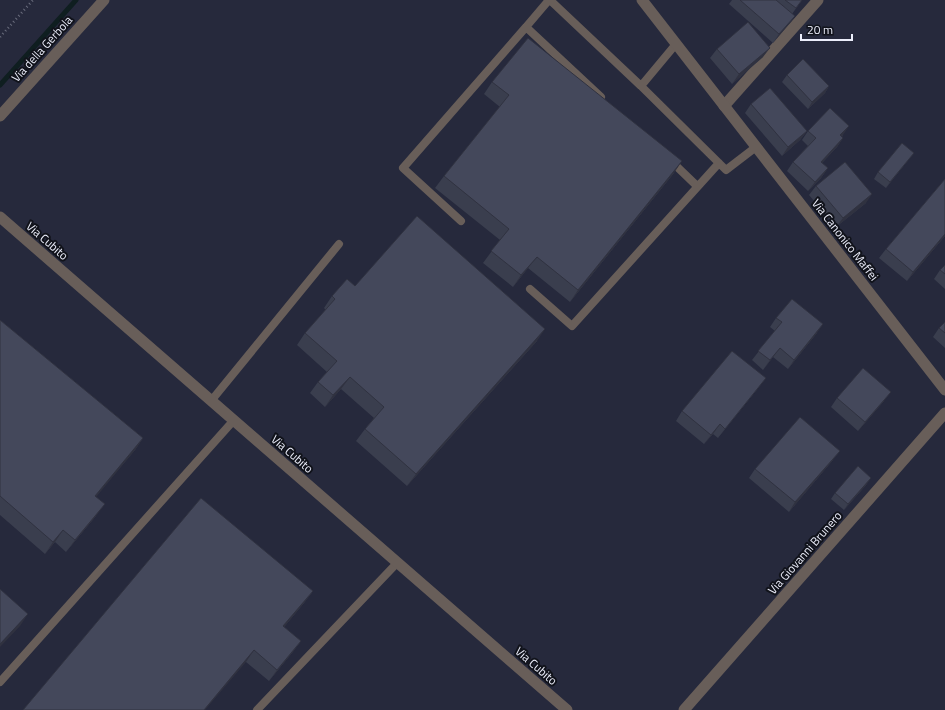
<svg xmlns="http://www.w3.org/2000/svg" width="945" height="710" viewBox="0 0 945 710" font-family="'Titillium Web',sans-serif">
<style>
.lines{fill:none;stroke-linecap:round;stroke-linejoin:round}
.stream{stroke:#0f1e20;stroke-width:5}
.path{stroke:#6b6e7e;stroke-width:2.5;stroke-dasharray:1 3;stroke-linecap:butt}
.service{stroke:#685e59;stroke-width:8}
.minor{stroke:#685e59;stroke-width:11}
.tertiary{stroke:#685e59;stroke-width:11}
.wall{fill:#3a3e4e}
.shaded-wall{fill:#303240}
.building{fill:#44485b;stroke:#303240}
.labels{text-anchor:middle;stroke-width:4;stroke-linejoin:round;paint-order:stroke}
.street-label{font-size:12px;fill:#eceefb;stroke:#11131b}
</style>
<rect width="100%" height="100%" fill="#26293c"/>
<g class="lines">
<path class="stream" d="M0,85L76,0"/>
<path class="path" d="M0,37L33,0"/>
<path class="service" d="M550,0L641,86L726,170L756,147
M526,27L549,0
M641,86L676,44
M670,160L697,186
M461,221L403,168L526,27L601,97
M530,289L572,326L719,163
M211,401L339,244
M0,682L234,420
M257,710L397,563"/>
<path class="minor" d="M724,106L818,0
M0,116L104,0
M0,217L567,710
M684,710L945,413"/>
<path class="tertiary" d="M642,0L945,390"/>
</g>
<path class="wall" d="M732,0H802L792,14L795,16L788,25L773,43L729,4Z
M717,49L763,57L732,84L710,58Z
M787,75L829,86L825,93L808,109L782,82Z
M492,82L674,173L570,302L528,268L513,287L483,263L500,240L435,188L444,176L500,107L484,94Z
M751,104L807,131L800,140L782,156L745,113Z
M808,131L843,135L842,136L843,138L837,147L822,163L828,168L821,178L808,191L787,171L793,162L808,146L802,140Z
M909,159L886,188L874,179L878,172Z
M945,179V236L907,281L879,258L886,249Z
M816,186L866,203L836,227L809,195Z
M945,265V289L934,279L940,270Z
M355,286L537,341L407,486L356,441L365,429L374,418L341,389L325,407L310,393L318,382L327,372L297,345L305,333L326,310L324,308L332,296Z
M776,318L817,333L788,369L773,357L763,370L752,360L775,331L770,327Z
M0,320L143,438L135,450L96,496V516L66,552L55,542L45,554L0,515Z
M945,322V348L933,337L939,328Z
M759,387L718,438L713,434L704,444L676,421L682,411Z
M837,398L884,401L858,431L831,407Z
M833,460L789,512L749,478L755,469Z
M867,484L844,510L831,499L835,493Z
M313,591L304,603L284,627L301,641L292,653L269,681L246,662L23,710Z"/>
<path class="shaded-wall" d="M795,16L788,25L773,43L779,34Z
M770,48L763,57L732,84L739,74Z
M829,86L825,93L808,109L812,102Z
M849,126L843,135L834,144L840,135Z
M807,131L800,140L782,156L788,147Z
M843,138L837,147L814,171L821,162Z
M914,153L909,159L886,188L890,182Z
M682,161L674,173L570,302L578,290Z
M828,168L821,178L808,191L815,182Z
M872,194L866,203L836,227L843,218Z
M945,234V236L907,281L913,272Z
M537,257L528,268L513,287L521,275Z
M823,324L817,333L788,369L794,360Z
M545,329L537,341L407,486L416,474Z
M780,348L773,357L763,370L770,360Z
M350,377L341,389L325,407L333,395Z
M766,378L759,387L718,438L725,429Z
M891,392L884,401L858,431L865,422Z
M720,424L713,434L704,444L711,435Z
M143,438L135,450L87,508L95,496Z
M840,451L833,460L789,512L795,502Z
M871,478L867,484L844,510L848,504Z
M105,504L96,516L66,552L75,540Z
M63,530L55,542L45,554L53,542Z
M313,591L304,603L275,638L283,626Z
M28,614L20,626L0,647V644Z
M301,641L292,653L269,681L277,670Z
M254,650L246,662L205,710H204Z"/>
<path class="building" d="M740,0H776L795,16L779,34Z
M785,0H802L796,8Z
M748,22L770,48L739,74L717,49Z
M528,38L682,161L578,290L537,257L521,275L491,251L509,229L444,176L509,95L492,82Z
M803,59L829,86L812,102L787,75Z
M770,88L807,131L788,147L751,104Z
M830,108L849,126L840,135L843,138L821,162L828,168L815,182L793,162L816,138L808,131Z
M902,143L914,153L890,182L878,172Z
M845,162L872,194L843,218L816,186Z
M945,179V234L913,272L886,249Z
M417,216L545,329L416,474L365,429L384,407L350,377L333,395L318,382L337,361L305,333L335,299L332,296L347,279L355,286Z
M945,265V274L940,270Z
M792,299L823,324L794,360L780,348L770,360L758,351L782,322L776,318Z
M0,320L143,438L95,496L105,504L75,540L63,530L53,542L0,496Z
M945,322V333L939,328Z
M732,351L766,378L725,429L720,424L711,435L682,411Z
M863,368L891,392L865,422L837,398Z
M800,417L840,451L795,502L755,469Z
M858,466L871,478L848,504L835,493Z
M201,498L313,591L283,626L301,641L277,670L254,650L204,710H23Z
M0,589L28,614L0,644Z"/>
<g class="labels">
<g class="street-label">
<text transform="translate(42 49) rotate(-48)" y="4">Via della Gerbola</text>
<text transform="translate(845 240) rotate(52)" y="4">Via Canonico Maffei</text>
<text transform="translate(47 241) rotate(41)" y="4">Via Cubito</text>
<text transform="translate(292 454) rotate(41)" y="4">Via Cubito</text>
<text transform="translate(805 553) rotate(-49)" y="4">Via Giovanni Brunero</text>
<text transform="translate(536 666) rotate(41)" y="4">Via Cubito</text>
</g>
</g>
<path d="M801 34v6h51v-6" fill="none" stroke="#eceefb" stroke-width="2"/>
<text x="807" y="34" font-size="12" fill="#eceefb" stroke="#11131b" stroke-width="3" paint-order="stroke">20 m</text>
</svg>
